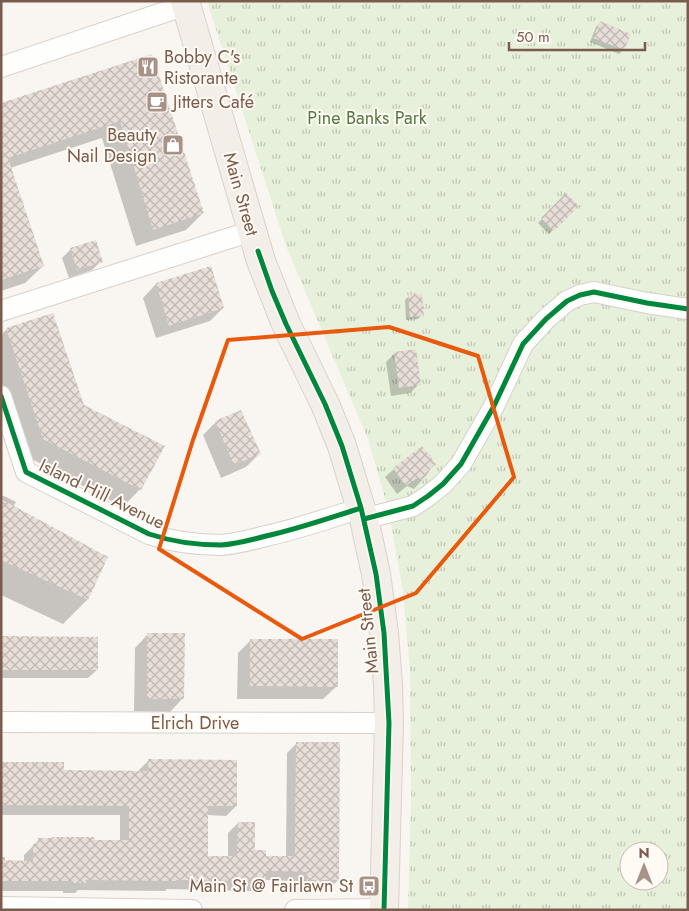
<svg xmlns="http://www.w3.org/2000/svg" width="689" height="911" viewBox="0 0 689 911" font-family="Jost,sans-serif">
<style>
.park{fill:url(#park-tufts);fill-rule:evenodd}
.shadow{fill:#0003}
.building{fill:url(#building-cross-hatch)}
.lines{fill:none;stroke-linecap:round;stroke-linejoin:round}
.minor-casing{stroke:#d7d1cb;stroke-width:22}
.primary-casing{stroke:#dad1cc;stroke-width:30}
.minor{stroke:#fefefd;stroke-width:20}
.primary{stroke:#f3eee8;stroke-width:28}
.cycleway-casing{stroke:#fffaf3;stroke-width:8}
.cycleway{stroke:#00873e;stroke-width:5}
.marked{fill:none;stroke:#e8590c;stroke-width:4;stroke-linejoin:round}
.labels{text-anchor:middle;stroke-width:4;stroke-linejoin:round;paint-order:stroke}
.poi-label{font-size:18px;fill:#7a5c4d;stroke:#fffaf3;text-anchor:start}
.park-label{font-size:18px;fill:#537a41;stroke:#fffaf3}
.street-label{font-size:18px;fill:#7a5c4d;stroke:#fffaf3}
</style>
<defs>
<pattern id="park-tufts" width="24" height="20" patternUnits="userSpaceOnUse" patternTransform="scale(1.25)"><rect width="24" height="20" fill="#e7f0db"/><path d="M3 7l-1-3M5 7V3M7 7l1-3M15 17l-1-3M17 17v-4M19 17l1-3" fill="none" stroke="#c0c6b4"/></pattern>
<pattern id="building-cross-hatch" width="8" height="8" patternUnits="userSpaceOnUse" patternTransform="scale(1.25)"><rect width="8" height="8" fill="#e6ded7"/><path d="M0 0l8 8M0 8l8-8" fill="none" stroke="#bfb7b1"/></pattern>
</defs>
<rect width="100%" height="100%" fill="#f9f5f0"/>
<path class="park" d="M207,1H688V910H408L411,798L410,670L403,591L389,512L368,439L286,246ZM629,851H659V881H629Z"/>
<path class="shadow" d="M600,23L623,50L619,54L590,42L596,27Z
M151,55L203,213L186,230L136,246L102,138L10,168L43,266L25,283L1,291V104Z
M566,195L577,206L549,234L538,223Z
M71,249L101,261L92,270L69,278L62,258Z
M210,267L223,308L210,321L156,338L143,298L156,284Z
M409,296L422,315L418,319L406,320L405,300Z
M7,329L83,405L140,489L123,507L26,456L1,381V335Z
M395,353L419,384L410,393L391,396L386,362Z
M216,422L259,454L246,467L221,478L203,435Z
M394,469L428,470L422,480L414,489L407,486L397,494L385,477Z
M4,496L16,502L13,507L107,557L87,600L63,624L1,595V497Z
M148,634L183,698L170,712L134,711L135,648Z
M1,637L97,670L88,678H1Z
M251,640L337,686L323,699H237L238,653Z
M297,743L338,880L328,890H298V881L265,880L255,891L167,889L165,891L78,890L75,893H63V891H1V857H5V861L24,862V855L39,840L120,841V815H1V763L62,771L139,772V770L149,760L236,806L226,816L207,815V857H228V833L238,823L254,852L265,857H286L287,753Z"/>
<path class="building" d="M600,21L631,34L624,50L593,38Z
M152,54L204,213L153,230L120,121L8,158L44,266L1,280V103Z
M566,193L579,206L554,231L541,218Z
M96,240L103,262L77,270L70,248Z
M211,266L224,308L169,326L156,283Z
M422,294L424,316L410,317L408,295Z
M53,313L84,405L165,446L141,490L43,439L6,328Z
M416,349L421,385L399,388L394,352Z
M241,410L261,454L234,465L215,421Z
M422,446L436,464L431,468L423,481L417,478L406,486L393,468Z
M1,499L108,557L88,600L1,560Z
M147,633H185L184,699H147Z
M1,636L98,637V670H1Z
M250,639H338V687L250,686Z
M296,742H340L339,880H307V872L266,871V881L176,880V881L86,880V883H72V881H1V860L33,861V844H38V838H52V837H95V840H129V806L1,805V762H64V770L148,771V759L237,760V806H208V856H237L238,822H255V850H266V856H295Z"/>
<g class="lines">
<g class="minor-casing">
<path id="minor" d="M1,67L186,5
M1,311L252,231
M1,396L26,472L149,534C173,542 196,545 221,545C236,544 251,540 266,536C298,529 329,518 361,508
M364,519L413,506L428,496L443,484L461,464L494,406L523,344L546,319L567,301L580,295L594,292L647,303L688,309
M1,722L389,723
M1,907L192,910
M295,910L384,909"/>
</g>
<g class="primary-casing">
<path id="primary" d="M185,1L261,261L286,324L325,404L342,446L364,519L376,574L384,633L388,685L389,723L384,910"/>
</g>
<use href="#minor" class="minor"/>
<use href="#primary" class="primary"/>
<g class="cycleway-casing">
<path id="cycleway" d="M258,251L272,291L286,324L325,404L342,446L361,508L376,574L384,633L389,723L384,910
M1,396L26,472L149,534C173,542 196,545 221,545C236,544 251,540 266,536C298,529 329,518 361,508
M364,519L413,506L428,496L443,484L461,464L494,406L523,344L546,319L567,301L580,295L594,292L647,303L688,309"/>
</g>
<use href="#cycleway" class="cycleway"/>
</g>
<path class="marked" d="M389,327L478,356L514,477L416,593L302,639L159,549L193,440L228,340Z"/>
<defs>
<g id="restaurant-square" transform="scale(1.125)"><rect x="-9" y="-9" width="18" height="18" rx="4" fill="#a69286" stroke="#fffaf3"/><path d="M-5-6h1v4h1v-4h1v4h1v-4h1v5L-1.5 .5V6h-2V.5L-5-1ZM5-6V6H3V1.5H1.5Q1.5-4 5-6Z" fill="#fff"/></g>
<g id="cafe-square" transform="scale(1.125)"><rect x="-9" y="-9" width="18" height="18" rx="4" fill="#a69286" stroke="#fffaf3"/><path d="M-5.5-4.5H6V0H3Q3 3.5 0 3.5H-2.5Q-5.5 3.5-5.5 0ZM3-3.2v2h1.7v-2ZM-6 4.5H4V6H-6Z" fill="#fff"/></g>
<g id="shop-square" transform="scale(1.125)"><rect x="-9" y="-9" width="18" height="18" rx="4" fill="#a69286" stroke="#fffaf3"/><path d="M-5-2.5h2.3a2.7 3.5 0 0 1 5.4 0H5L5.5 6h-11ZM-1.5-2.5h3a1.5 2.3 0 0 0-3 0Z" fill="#fff"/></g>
<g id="bus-square" transform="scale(1.125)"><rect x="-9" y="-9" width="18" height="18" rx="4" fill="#a69286" stroke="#fffaf3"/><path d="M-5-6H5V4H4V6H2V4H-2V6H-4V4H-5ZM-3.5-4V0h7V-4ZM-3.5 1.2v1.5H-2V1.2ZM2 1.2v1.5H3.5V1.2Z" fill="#fff"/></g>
</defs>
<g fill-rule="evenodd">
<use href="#restaurant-square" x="148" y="67"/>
<use href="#cafe-square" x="157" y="102"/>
<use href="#shop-square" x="173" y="145"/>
<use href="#bus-square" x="369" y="886"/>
</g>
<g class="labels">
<g class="poi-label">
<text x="164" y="63">Bobby C's<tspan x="164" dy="21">Ristorante</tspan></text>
<text x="173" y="108">Jitters Café</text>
<text x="157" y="141" text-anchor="end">Beauty<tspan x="157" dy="21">Nail Design</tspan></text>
<text x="353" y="892" text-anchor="end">Main St @ Fairlawn St</text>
</g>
<g class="park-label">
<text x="367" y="124">Pine Banks Park</text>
</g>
<g class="street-label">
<text transform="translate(241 194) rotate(74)" y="6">Main Street</text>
<text transform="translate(102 494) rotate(26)" y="6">Island Hill Avenue</text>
<text transform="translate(368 631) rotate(-96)" y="6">Main Street</text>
<text x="195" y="729">Elrich Drive</text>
</g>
</g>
<rect width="689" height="911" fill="none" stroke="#7a5c4d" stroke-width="5"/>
<g transform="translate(644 866)"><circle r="24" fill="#fffaf3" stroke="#cabbb1"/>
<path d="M0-4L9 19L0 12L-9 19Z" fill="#a69286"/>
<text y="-8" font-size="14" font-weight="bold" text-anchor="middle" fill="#7a5c4d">N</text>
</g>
<path d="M509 42v8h136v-8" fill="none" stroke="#7a5c4d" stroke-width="2.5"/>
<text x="516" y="42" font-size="15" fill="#7a5c4d" stroke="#fffaf3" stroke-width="4" paint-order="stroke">50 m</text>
</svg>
